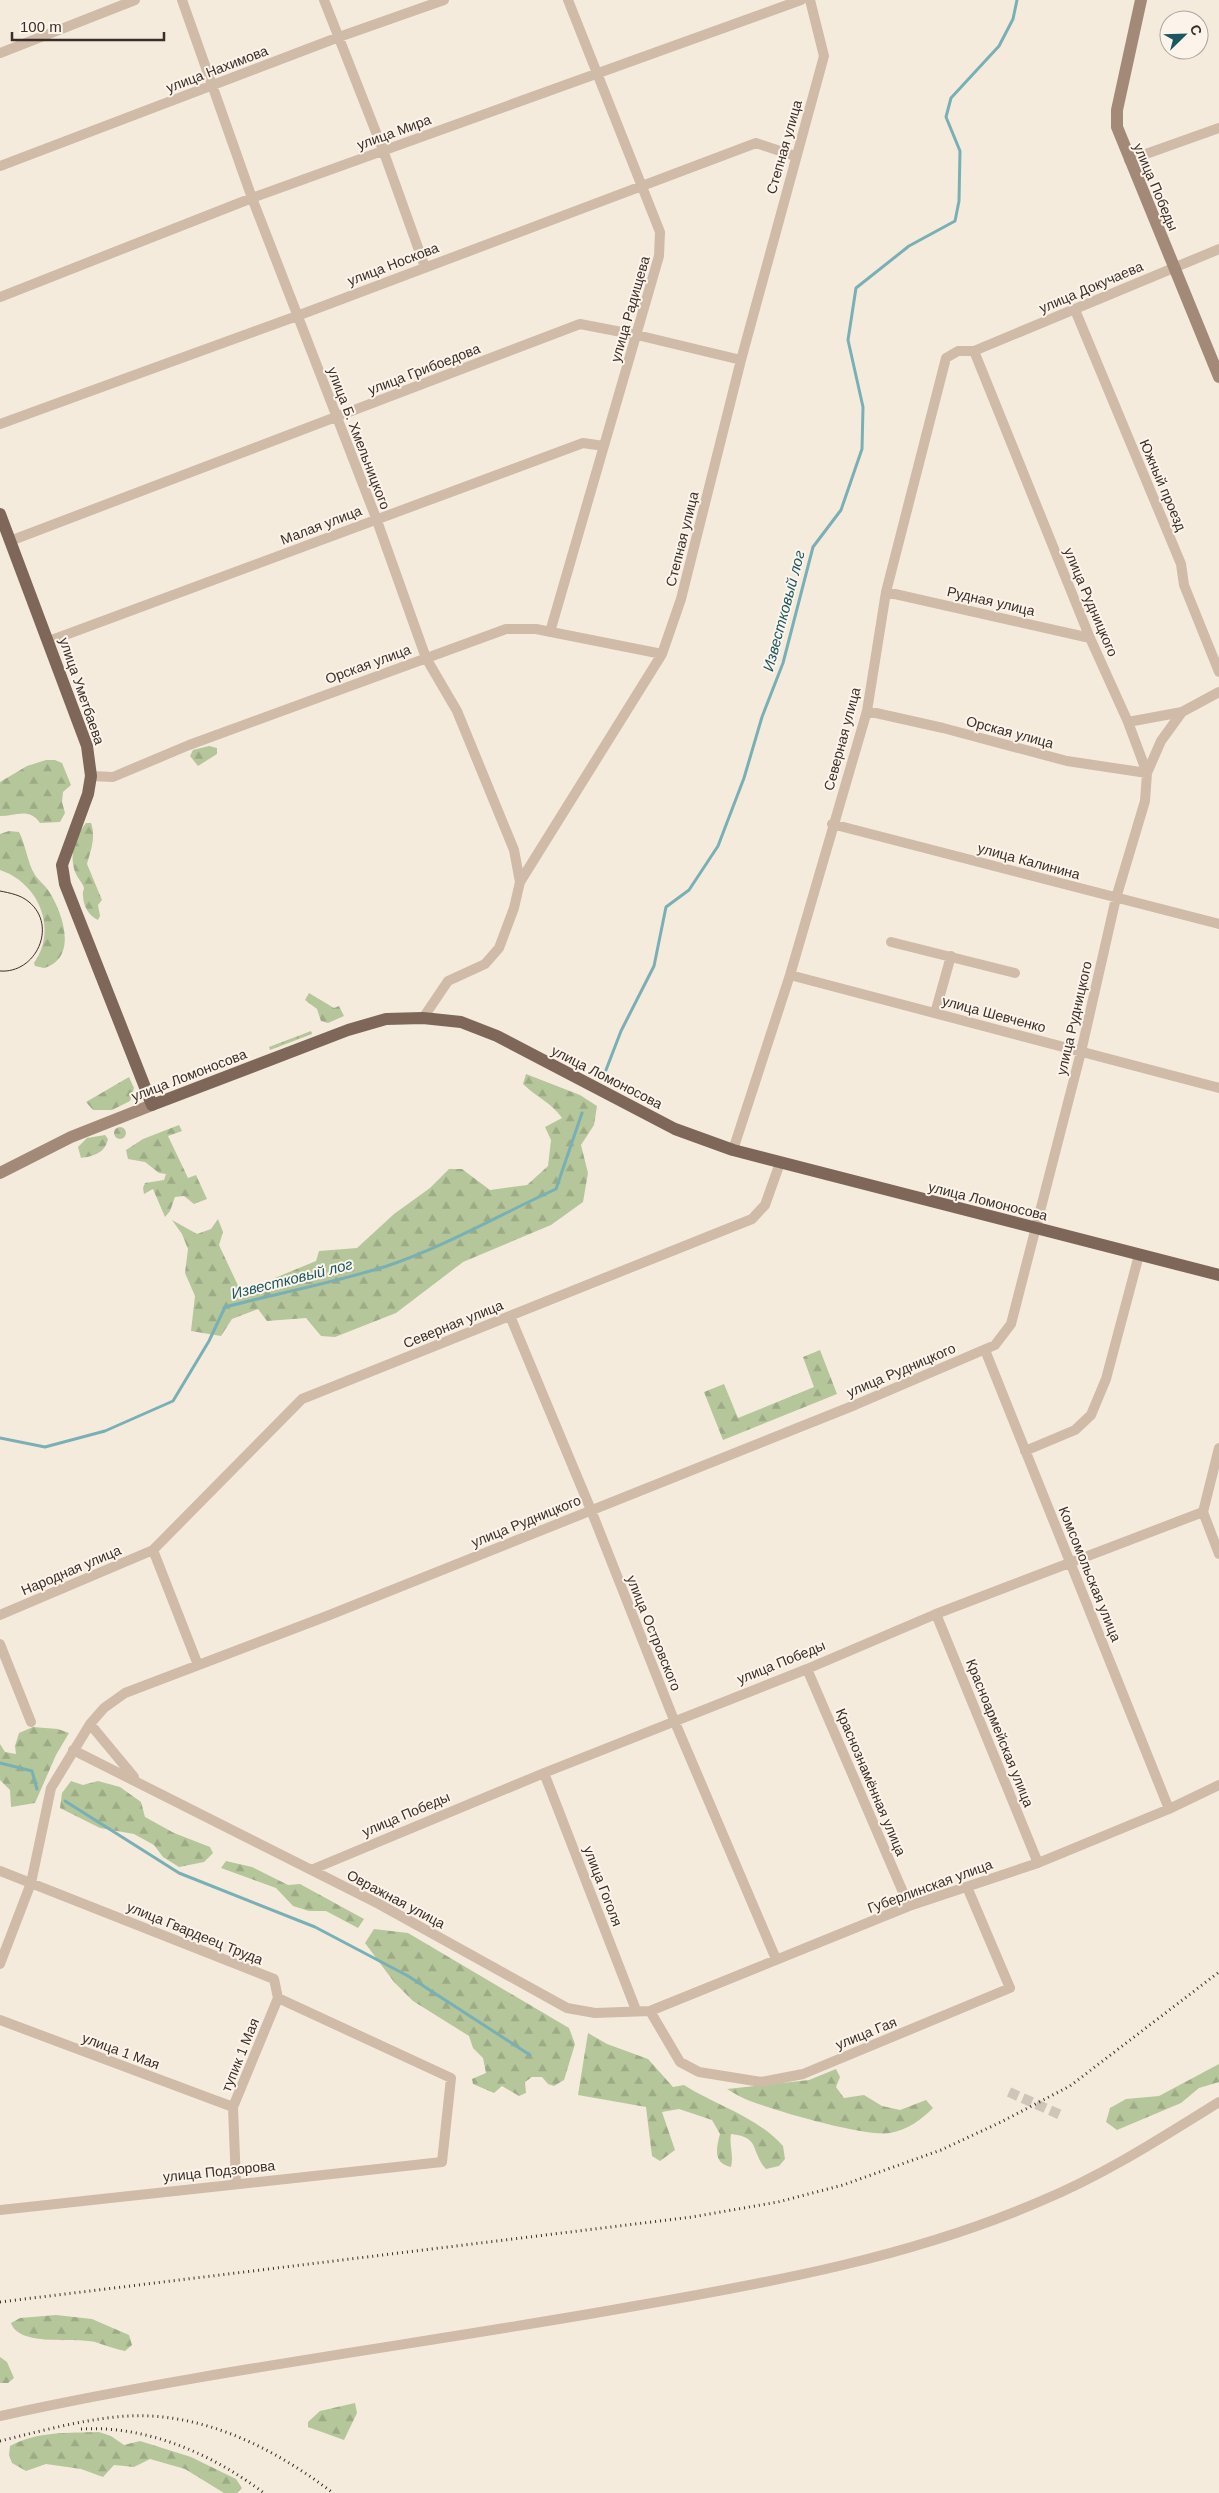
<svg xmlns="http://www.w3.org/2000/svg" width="1219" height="2493" viewBox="0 0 1219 2493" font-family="Arial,sans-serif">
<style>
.grass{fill:url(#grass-dots)}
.forest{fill:url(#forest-firs)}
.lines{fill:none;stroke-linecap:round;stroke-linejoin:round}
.stream{stroke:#78b0b5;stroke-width:3}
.street-tunnel{stroke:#d0c5b9;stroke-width:10;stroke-dasharray:10 5;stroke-linecap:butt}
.street{stroke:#cfbba7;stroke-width:10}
.secondary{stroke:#a38a78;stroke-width:12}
.primary{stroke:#7e6658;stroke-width:12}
.tram{stroke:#3a2f28;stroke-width:1}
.rail{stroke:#3a2f28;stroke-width:3;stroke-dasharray:1 4;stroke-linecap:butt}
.labels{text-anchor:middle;stroke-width:4;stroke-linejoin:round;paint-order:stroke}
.street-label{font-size:14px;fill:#3a2f28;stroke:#fcf4ea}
.water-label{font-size:15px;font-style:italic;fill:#195861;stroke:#fcf4ea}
</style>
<defs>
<pattern id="grass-dots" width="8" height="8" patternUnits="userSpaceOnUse" patternTransform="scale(1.25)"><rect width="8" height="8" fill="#b5c69a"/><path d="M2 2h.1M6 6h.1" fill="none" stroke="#9caa85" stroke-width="1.8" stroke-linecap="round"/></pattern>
<pattern id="forest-firs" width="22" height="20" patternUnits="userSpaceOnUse" patternTransform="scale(1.25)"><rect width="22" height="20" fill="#b5c69a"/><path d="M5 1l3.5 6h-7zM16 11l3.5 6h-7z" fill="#9caa85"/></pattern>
</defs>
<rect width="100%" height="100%" fill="#f5ebdd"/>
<path class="grass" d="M311,1031L312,1034L270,1050L269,1047Z"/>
<path class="forest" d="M209,746L217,748V754L198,766L190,756L193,750Z
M46,760H55L62,763L71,785L63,792L62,802L65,813L60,822L40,823C29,807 16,816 0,816V782L27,766Z
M86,823H91C96,837 91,850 87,864L102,900L98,905L100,916L98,920C89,916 83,906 83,895C82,893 84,890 84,888C83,883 78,879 76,874C68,856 75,837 86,823Z
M9,831L19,832C26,845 27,862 35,875C39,881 46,886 50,893C63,914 78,958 44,968L35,966L34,963C58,929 39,883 0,870V834Z
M309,993L334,1008L339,1006L344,1016L328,1023L321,1021L317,1009L305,1000Z
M526,1074L580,1095L597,1106L594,1125L581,1145L588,1173L583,1202L551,1225L463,1262L396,1313L335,1337L321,1336L306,1318L267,1321L258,1309L232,1319L221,1336L191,1331L195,1296L185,1273L188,1249L182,1234L172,1220L197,1234L211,1229L218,1219L223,1232L219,1245L241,1292L316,1261L319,1251L357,1248L394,1214L430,1188L449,1169H462L490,1190L527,1185L548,1166L551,1140L545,1127L562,1118C552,1103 536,1097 523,1084Z
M129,1077L134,1088L130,1101L112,1110H93L86,1102Z
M179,1125L182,1131L168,1136L188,1178L196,1175L207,1199L194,1204L184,1196L175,1197L170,1211L165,1217L153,1189L144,1194L143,1188L145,1183L164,1180L166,1174L159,1173L145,1162L128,1159L126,1150L143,1139Z
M114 1133a6 6 0 1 1 12 0a6 6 0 1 1-12 0Z
M105,1135L108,1139C105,1153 94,1156 81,1158L78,1147L87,1138Z
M820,1350L837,1394L723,1440L704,1392L724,1384L738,1418L814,1387L803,1357Z
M33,1727L58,1729L69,1733L56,1755L35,1803L11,1807L10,1790L0,1780V1744L5,1752L16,1754L15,1746L19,1733Z
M71,1781L83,1785L98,1781L120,1787L141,1802L145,1817L174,1833L210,1847L213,1853L204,1862L179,1867L163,1857L154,1845L134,1834L100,1828L60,1808L62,1793Z
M226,1861L252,1867L288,1885L300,1884L364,1919L358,1928L326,1911H309L293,1906L276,1888L221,1868Z
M374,1929L408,1933L569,2028L575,2044L564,2080L554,2086L548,2084L542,2077H532L525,2082L526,2093L519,2096L502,2086L494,2093L473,2084L472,2079L486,2073L483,2058L473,2048L469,2036L413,2001L394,1982L365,1943Z
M588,2033L607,2044L648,2059L673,2087L684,2085C717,2106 756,2116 783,2146L785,2159L779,2166L766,2169C750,2151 761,2137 731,2134C729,2146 734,2155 731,2167C713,2163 716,2149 720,2134L712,2120L679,2109L662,2112L675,2150L660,2161L652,2156L646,2107L578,2095Z
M1219,2064V2082L1199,2088L1181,2103L1117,2130L1106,2122L1110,2108L1126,2099L1159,2096Z
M836,2069L840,2077L836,2087L844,2098L864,2095L882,2106L900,2110L926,2100L933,2108C921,2120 907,2130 890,2133C864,2137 777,2111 750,2101C742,2098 734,2093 727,2089L809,2080Z
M56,2315L92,2319L129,2335L132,2345L125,2351C115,2349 105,2345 95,2342C73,2337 19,2347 11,2323L20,2318Z
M0,2357L7,2362L14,2378L8,2383H0Z
M355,2403L357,2413L344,2440L308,2427V2422L320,2411Z
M99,2432L111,2436L124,2445L140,2441L191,2457L236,2479L242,2488L237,2493H224L185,2469L150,2459L134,2467L114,2465L103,2477L81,2469L46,2464L26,2471L12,2463L9,2455L10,2446C37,2431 69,2433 99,2432Z"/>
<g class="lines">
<path class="stream" d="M606,1070L621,1031L654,966L666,907L689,890L718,846L744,778L762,717L783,663L813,547L841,510L862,449L863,407L848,340L856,288L909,246L955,221L959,201L960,151L946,117L951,98L999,46L1013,19L1017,0
M0,1438L45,1447L105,1431L173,1401L209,1341L225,1307C279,1293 333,1283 387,1266C444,1247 501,1214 556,1189L582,1113
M0,1763L32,1771L37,1789
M65,1801L179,1873L315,1927L408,1976L530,2055"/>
<path class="street-tunnel" d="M1009,2092L1063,2116"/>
<path class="street" d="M182,0L252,198L376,518L426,658L457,711L514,850L520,882
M324,0L383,150L425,267
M0,53L135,0
M1129,160L1219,128
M0,166L339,37L444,0
M0,297L252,198L801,0
M1075,310L1181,564L1184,585L1219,672
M0,424L297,316L756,143L795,156
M10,541L580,324L637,335L741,360
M886,592L1090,638
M550,632L659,256L660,232L568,0
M49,641L583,443L604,446
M867,711L943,728L1067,761L1147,773L1161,741L1182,712
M1128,722L1182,712L1219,692
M91,776L113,777L189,745L506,629H536L662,654
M832,824L1219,924
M891,942L1015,973
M790,975L1219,1088
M935,1013L951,956
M423,1018L448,981L485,964L499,948L514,908L520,882L662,654L681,599L741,360L824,56L810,0
M733,1150L790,975L867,711L886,592L946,358L958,351H974L1219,249
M510,1316L591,1510L674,1720L776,1959
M985,1350L1169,1809
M1025,1451L1075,1430L1091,1415L1106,1379L1139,1255
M1203,1512L1219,1554
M153,1550L198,1665
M936,1614L1038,1863
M0,1615L153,1550L302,1399L752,1219L765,1205L780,1163
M0,1644L31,1722
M807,1669L909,1906
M90,1724L134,1777
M73,1750L379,1904L567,2008L595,2013L650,2011L909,1906L1038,1863L1169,1809L1219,1785
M544,1773L636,2010
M311,1870L544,1773L807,1669L936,1614L1203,1512L1219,1448
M0,1871L274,1979L278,1998L451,2078L442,2162L0,2210
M0,1964L31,1883L51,1788L90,1724L104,1708L125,1693L327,1616L855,1405L995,1345L1011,1324L1081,1052L1116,898L1145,801L1147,773L1128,722L1090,638L974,351
M650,2011L680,2062L699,2072L761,2082L803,2074L1010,1988L967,1887
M0,2020L233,2107
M236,2183L233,2107L278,1998
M0,2416C210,2370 423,2344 635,2306C773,2282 911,2257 1041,2201C1104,2175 1161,2138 1219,2102"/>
<path class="secondary" d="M1141,0L1117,110V127L1219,377
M0,1173L71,1137L152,1105"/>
<path class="primary" d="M0,514L87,746L91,776L88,794L62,865L65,884L152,1105L348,1030L386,1019L423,1018L461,1022L497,1036L675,1129L733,1150L1219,1275"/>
<path class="tram" d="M0,891C10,893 21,895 29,902C58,926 36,974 0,971"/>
<path class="rail" d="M0,2302L692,2217L778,2202L843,2185L941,2150L1001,2122L1070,2086L1219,1972
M81,2429C147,2425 212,2454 264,2493
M0,2441C41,2431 84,2419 127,2416C203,2412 274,2448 333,2493"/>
</g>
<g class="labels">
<g class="street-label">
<text transform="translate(217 69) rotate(-21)" y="5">улица Нахимова</text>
<text transform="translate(394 132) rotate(-20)" y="5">улица Мира</text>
<text transform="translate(784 147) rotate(-74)" y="5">Степная улица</text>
<text transform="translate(1156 187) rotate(67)" y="5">улица Победы</text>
<text transform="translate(393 264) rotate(-21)" y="5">улица Носкова</text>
<text transform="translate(1091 287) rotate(-23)" y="5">улица Докучаева</text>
<text transform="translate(630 309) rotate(-74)" y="5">улица Радищева</text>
<text transform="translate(424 369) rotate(-21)" y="5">улица Грибоедова</text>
<text transform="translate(359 438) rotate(69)" y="5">улица Б. Хмельницкого</text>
<text transform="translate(1163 485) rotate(67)" y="5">Южный проезд</text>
<text transform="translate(321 525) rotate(-21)" y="5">Малая улица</text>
<text transform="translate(682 539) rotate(-76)" y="5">Степная улица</text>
<text transform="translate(991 601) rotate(13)" y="5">Рудная улица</text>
<text transform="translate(1091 602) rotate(67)" y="5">улица Рудницкого</text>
<text transform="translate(368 664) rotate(-20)" y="5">Орская улица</text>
<text transform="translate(82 691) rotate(71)" y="5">улица Уметбаева</text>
<text transform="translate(1010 732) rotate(15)" y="5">Орская улица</text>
<text transform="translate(842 739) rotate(-75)" y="5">Северная улица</text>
<text transform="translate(1029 861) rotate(15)" y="5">улица Калинина</text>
<text transform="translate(994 1014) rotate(15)" y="5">улица Шевченко</text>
<text transform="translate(1074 1018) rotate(-77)" y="5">улица Рудницкого</text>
<text transform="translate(189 1075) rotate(-21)" y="5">улица Ломоносова</text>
<text transform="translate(607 1077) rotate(27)" y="5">улица Ломоносова</text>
<text transform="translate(988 1201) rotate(14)" y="5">улица Ломоносова</text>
<text transform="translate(453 1324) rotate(-22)" y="5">Северная улица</text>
<text transform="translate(901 1370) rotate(-23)" y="5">улица Рудницкого</text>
<text transform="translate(526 1521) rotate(-22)" y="5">улица Рудницкого</text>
<text transform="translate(71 1570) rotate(-23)" y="5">Народная улица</text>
<text transform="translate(1090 1574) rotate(68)" y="5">Комсомольская улица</text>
<text transform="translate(654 1633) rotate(68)" y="5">улица Островского</text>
<text transform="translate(781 1662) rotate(-22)" y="5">улица Победы</text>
<text transform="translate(1000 1733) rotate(68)" y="5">Красноармейская улица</text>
<text transform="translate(871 1782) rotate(67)" y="5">Краснознамённая улица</text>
<text transform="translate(406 1814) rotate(-23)" y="5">улица Победы</text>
<text transform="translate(603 1886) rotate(69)" y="5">улица Гоголя</text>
<text transform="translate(930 1886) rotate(-20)" y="5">Губерлинская улица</text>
<text transform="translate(396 1899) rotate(28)" y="5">Овражная улица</text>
<text transform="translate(195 1933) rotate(22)" y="5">улица Гвардеец Труда</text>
<text transform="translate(866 2033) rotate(-22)" y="5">улица Гая</text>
<text transform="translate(121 2051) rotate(20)" y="5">улица 1 Мая</text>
<text transform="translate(240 2055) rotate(-68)" y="5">тупик 1 Мая</text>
<text transform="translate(219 2171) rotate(-6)" y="5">улица Подзорова</text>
</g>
<g class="water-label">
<text transform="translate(784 611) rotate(-75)" y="5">Известковый лог</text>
<text transform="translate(292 1279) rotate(-14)" y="5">Известковый лог</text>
</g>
</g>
<g transform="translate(1184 35) rotate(67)"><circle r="24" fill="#fcf4ea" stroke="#aea59c"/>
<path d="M0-4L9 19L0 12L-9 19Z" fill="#195861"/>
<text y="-8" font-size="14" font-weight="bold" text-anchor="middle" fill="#3a2f28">С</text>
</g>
<path d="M12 32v8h152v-8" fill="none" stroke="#3a2f28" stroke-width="2.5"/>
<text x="20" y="32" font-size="15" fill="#3a2f28" stroke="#fcf4ea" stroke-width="4" paint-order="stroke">100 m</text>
</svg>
